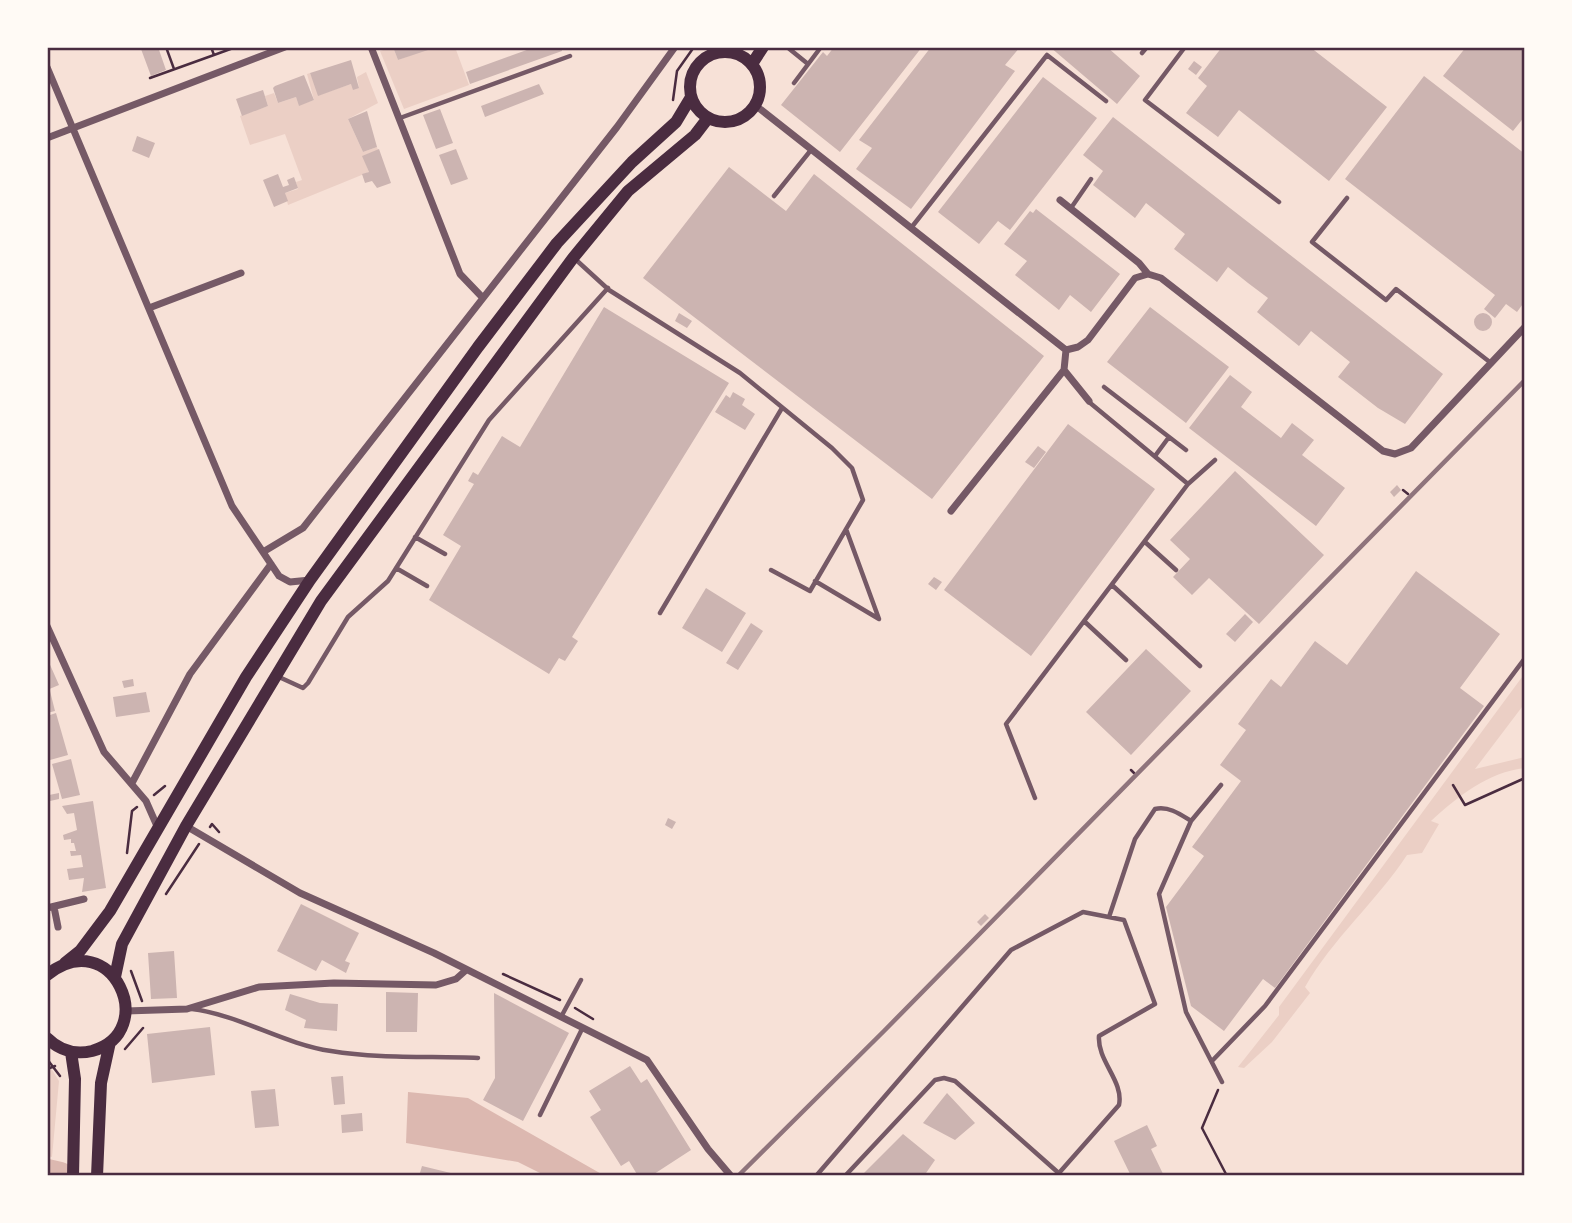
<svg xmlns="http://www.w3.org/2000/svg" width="1572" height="1223" viewBox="0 0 1572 1223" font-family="'Noto Serif',serif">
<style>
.green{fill:#ebcfc5}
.water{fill:#dcb8b0}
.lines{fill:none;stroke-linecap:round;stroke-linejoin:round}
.river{stroke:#dcb8b0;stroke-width:28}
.building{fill:#ccb4b1}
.path{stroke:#4a2c40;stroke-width:2.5}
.service{stroke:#755966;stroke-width:4.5}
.minor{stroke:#755966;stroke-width:7}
.primary{stroke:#4a2c40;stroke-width:12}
.rail{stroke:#8f747c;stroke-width:4.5}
.neatline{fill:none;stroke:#4a2c40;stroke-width:2.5}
</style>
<rect width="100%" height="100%" fill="#f7e1d7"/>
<path class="green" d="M393,47L398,60L433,47H455L469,85L404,109L380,51Z
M366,72L378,103L348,119L363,152L377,147L378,150L363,156L369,172L288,205L285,193L298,189L296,182L302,180L285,134L250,145L240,116L268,106L265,96L274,93L278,103L296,97L299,105L314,100L307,74L310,73L319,95L351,84L359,88L357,77Z
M1525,673V703L1475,769L1525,757V768C1488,772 1457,797 1431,821L1439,824L1422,853L1407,855C1376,902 1333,938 1305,987L1310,993L1272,1042L1244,1068L1238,1067L1279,1015V1007Z
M47,1062L59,1081L52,1157L47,1156Z"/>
<path class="water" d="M408,1092L468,1098L605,1176H546L518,1162L406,1143Z"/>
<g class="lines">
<path class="river" d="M47,1173L60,1176"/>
</g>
<path class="building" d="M147,47H158L166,70L151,76L141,49Z
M393,47H434V48L398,60Z
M535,47H561L562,51L470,84L466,72Z
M834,47H922L840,152L781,105L823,52L827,56Z
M931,47H1020L1005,65L1015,71L911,209L856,169L872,148L859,140Z
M1050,47H1107L1140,76L1117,104Z
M1222,47H1310L1387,107L1329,181L1239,110L1218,137L1186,113L1207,86L1198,78Z
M1466,47H1525V116L1513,131L1443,76Z
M351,60L359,88L353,90L351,84L318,96L310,73Z
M1194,61L1202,67L1196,75L1188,69Z
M304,75L314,100L299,106L296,97L278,103L273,88L275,86Z
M1424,76L1525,154V301L1517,312L1506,304L1495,318L1484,309L1495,295L1345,179Z
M1043,77L1097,118L1010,230L998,221L979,244L938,212Z
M539,84L544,94L485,117L481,106Z
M263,90L268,106L242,116L236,99Z
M440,109L453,143L436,149L423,115Z
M367,111L377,147L363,152L348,119Z
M1113,117L1443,374L1405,424L1378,408L1338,377L1350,362L1311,331L1299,346L1257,312L1268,298L1248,283L1228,267L1217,282L1174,249L1185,234L1146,203L1135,218L1093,185L1103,171L1083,155Z
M137,136L155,143L149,158L132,151Z
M379,149L391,183L377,188L372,181L365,183L362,174L369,172L362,156Z
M456,149L468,179L451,185L439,155Z
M729,167L786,211L814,174L1044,356L932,499L643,278Z
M278,174L283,187L289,185L287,180L294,177L298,188L285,193L288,201L274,207L263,180Z
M1036,209L1120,274L1091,312L1070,295L1059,310L1015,275L1027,261L1004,244L1030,211L1033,213Z
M604,307L729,383L572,637L578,641L565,661L559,658L549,674L429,600L461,546L443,535L474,484L468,481L473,472L478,475L502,436L520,447Z
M1150,307L1229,367L1186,423L1107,362Z
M679,313L692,321L687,328L675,321Z
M1474 322a9 9 0 1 1 18 0a9 9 0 1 1-18 0Z
M1230,375L1252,392L1241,407L1281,438L1292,423L1314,440L1302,455L1345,488L1316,526L1189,428Z
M733,392L745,399L742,405L755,414L745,430L715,412L726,395L730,398Z
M1068,424L1155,489L1031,656L944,590Z
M1038,446L1046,452L1034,468L1025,462Z
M1235,471L1324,555L1259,624L1209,578L1192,595L1173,577L1190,559L1170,540Z
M1397,485L1401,490L1394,497L1390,492Z
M1416,571L1500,634L1460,688L1484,706L1275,988L1263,979L1224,1031L1191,1006L1166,907L1204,856L1192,847L1241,781L1220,765L1246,730L1238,724L1271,679L1281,687L1315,641L1347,665Z
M934,577L942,582L936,590L928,584Z
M706,588L746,613L722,652L682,628Z
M1245,614L1253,622L1235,642L1226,634Z
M751,623L763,631L738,670L726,663Z
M1146,649L1191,691L1131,755L1086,712Z
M47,658L59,685L47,690Z
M133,679L134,686L124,688L122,681Z
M50,691L55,711L47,713V692Z
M146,692L150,712L116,717L113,697Z
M56,713L68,755L50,760L47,755V716Z
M71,759L80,795L62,799L52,764Z
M59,793V799L50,801L49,795Z
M93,801L106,888L82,892L84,878L69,880L67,869L83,867L81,855L71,856L70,851H76L74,843H71V839L64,840L63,835L77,830L74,813L67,814L62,806Z
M668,818L676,822L672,829L665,825Z
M301,904L359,933L345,961L350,963L346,973L322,960L316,971L277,951Z
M985,914L989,918L981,926L977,922Z
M174,951L177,998L151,999L148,953Z
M386,992L418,993L417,1032H386Z
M494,993L569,1033L523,1121L483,1100L495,1078Z
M290,994L320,1003L338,1004L337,1031L304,1028L306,1020L285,1010Z
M210,1027L215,1075L152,1083L147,1034Z
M630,1066L641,1083L647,1079L691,1150L651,1176H638L629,1161L621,1166L590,1117L601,1110L589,1091Z
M343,1076L345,1104L334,1105L331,1077Z
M275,1089L279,1126L255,1128L251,1091Z
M947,1093L975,1123L955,1140L923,1123Z
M362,1113L363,1131L342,1133L341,1115Z
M1147,1125L1157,1146L1151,1149L1164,1176H1131L1114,1141Z
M903,1134L935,1160L924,1176H861Z
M422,1166L459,1175V1176H419Z"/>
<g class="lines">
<path class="path" d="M166,47L174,69
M214,55L236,47
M150,78L214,55L211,47
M673,100L677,71L694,47
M1403,490L1408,494
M1131,770L1134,773
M1453,785L1465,805L1525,778
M154,795L165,786
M210,827L212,824L219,832
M127,853L132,811L137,807
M166,894L199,844
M131,971L142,1001
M503,974L560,1000
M575,1008L593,1019
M125,1049L143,1028
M47,1059L60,1076
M47,1069L55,1066
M1218,1090L1202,1128L1227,1176"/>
<path class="service" d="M787,47L808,64
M1185,47L1145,100L1279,202
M1142,53L1147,47
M794,83L821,47
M400,118L570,56
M774,196L811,150
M1347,198L1312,242L1386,300L1396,289L1491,363
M1071,208L1091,179
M911,228L1047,55L1106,101
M574,258L609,290L740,373L832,448L852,468L863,500L810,591L771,570
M1104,387L1186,450
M1155,456L1169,437
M1188,484L1215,460
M415,537L445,554
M1145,542L1176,570
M396,568L427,586
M815,581L879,619L846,529
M1112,585L1200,666
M660,613L782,408
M1084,621L1126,660
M279,677L303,688L308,683L348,617L388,581L489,420L608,288
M1221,785L1191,821L1159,894L1186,1012L1222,1082
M1035,798L1006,724L1188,484L1089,402
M1109,917L1135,839L1155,809C1169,806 1180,814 1191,821
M192,1009C240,1015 283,1044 331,1051C379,1059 430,1056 478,1058
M561,1017L581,980
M1212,1061L1265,1006L1525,658
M540,1115L582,1029
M816,1176L1011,950L1083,912L1124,920L1155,1004L1099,1036C1097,1061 1124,1081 1119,1105L1059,1173
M845,1176L935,1080L944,1078L955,1081L1062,1176"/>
<path class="minor" d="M371,47L460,274L482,297
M47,67L232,506L279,576L290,582L310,580
M755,105L1066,350
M47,138L285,47
M1060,200L1139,263L1148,274L1161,278L1383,451L1395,454L1411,448L1525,327
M149,308L241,273
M1089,401L1064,370L1066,350L1078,347L1088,340L1135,278L1148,274
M951,511L1064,370
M263,552L303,528L617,127L675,47
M47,626L104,752L146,801L157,826
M132,783L190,674L271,564
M186,826L300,893L434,953L647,1060L708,1149L731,1176
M54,907L58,927
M47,908L84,899
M126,1011L187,1009L259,987L334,983L436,985L456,979L465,971"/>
<path class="primary" d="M690 87a35 35 0 1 1 70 0a35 35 0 1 1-70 0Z
M752,64L763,47
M65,963L80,951L110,911L246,677L310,580L478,347L557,243L632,162L676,122L691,97
M47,975C112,923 161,1032 92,1051C75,1055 59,1050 47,1038
M115,977L122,944L186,826L321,601L573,258L628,191L695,135L708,118
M71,1052L75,1079L73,1176
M97,1176L101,1083L110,1042"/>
<path class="rail" d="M738,1176L884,1031L1525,380"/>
</g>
<rect width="1572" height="1223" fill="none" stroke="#fffaf5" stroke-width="98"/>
<rect x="49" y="49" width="1474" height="1125" class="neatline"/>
</svg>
